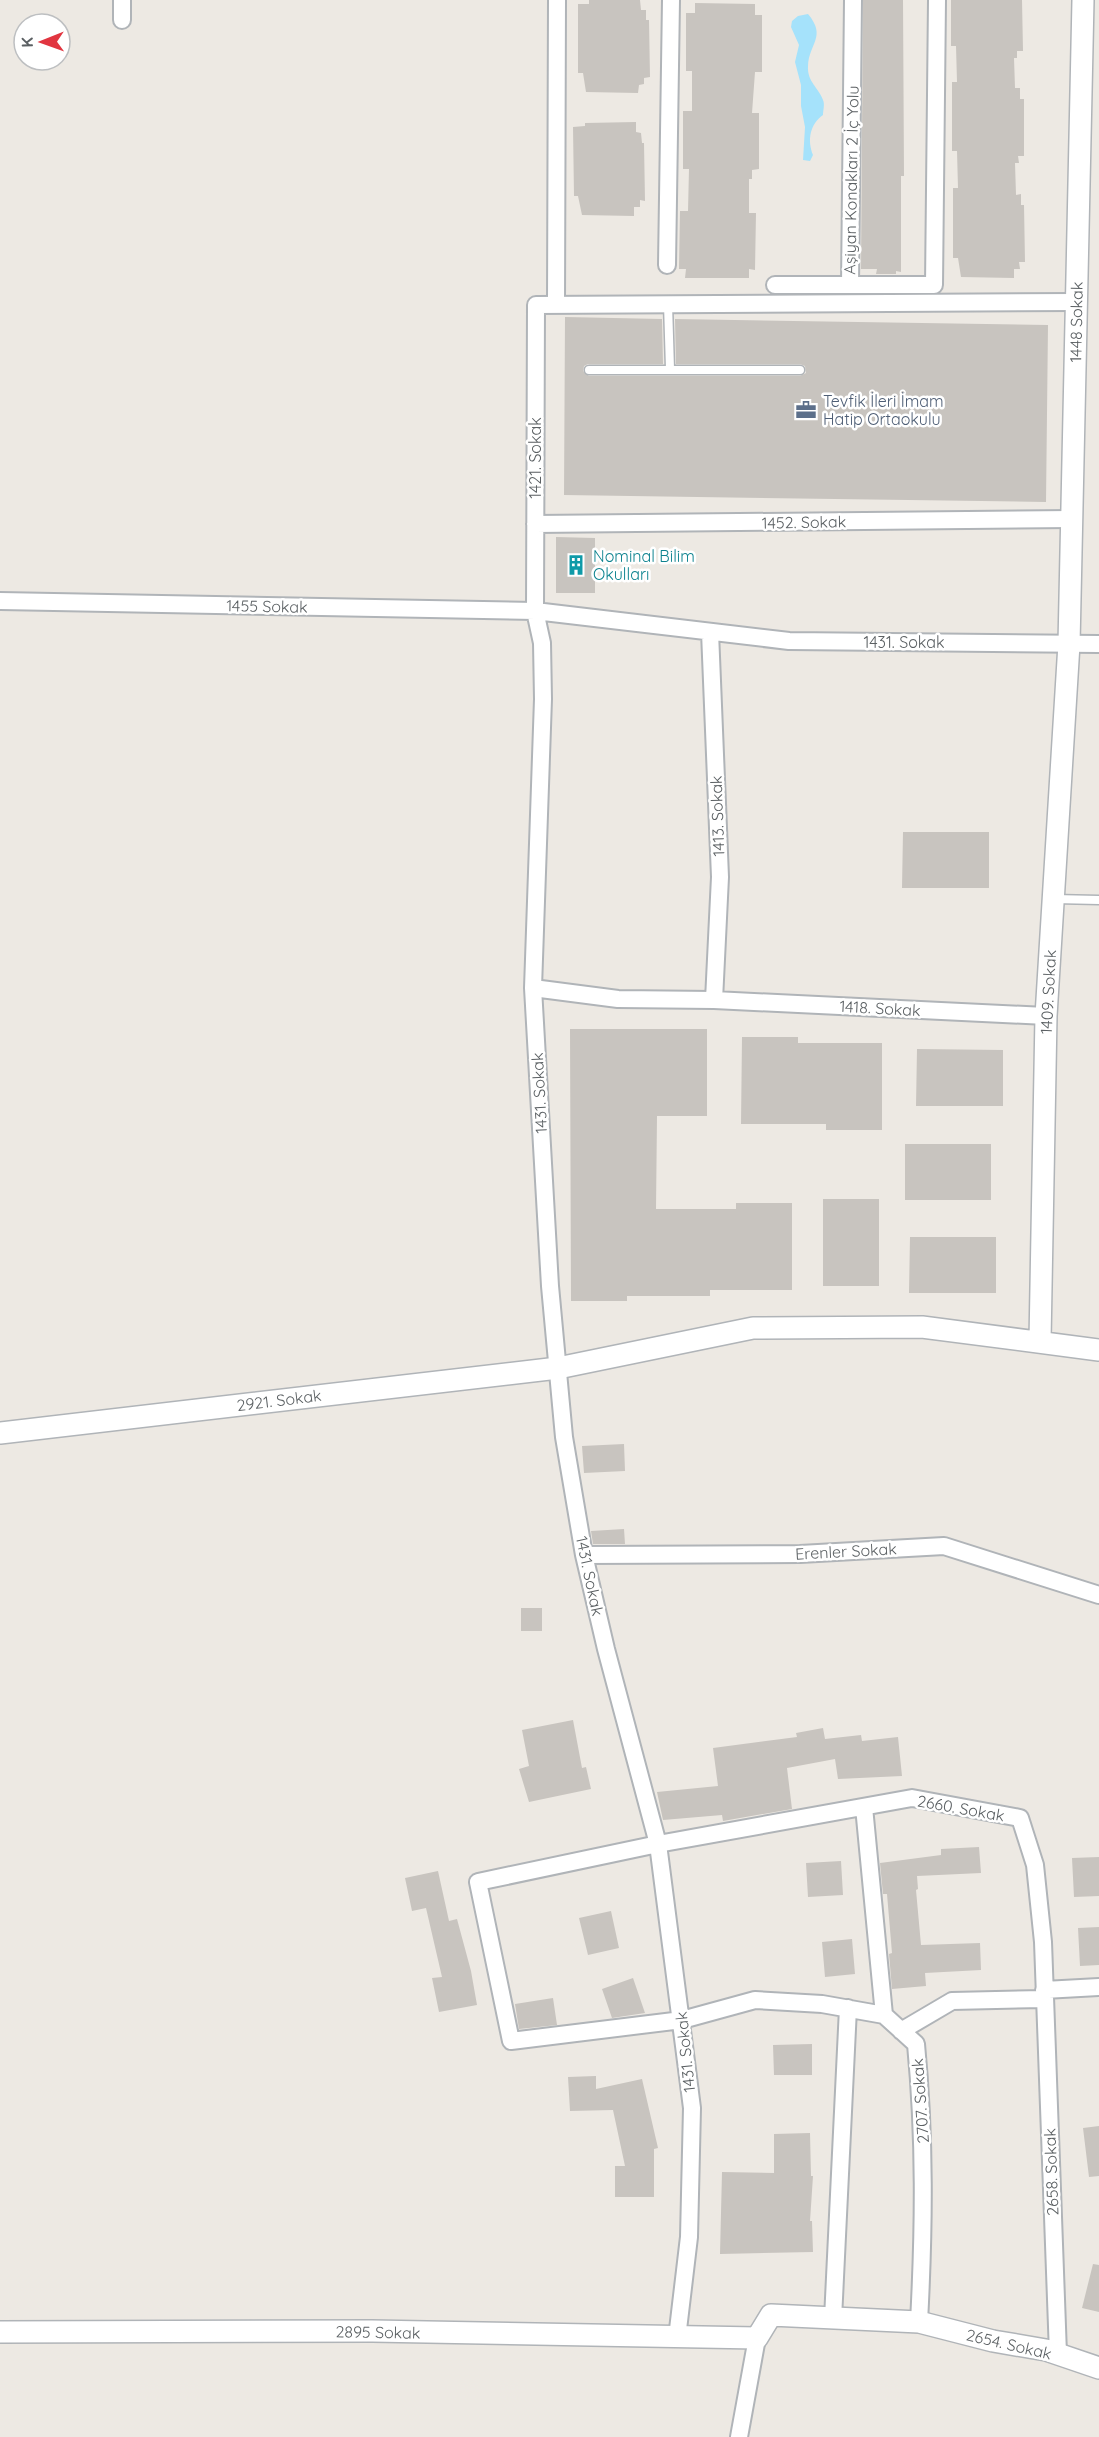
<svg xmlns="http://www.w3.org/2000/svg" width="1099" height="2437" viewBox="0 0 1099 2437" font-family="Quicksand,sans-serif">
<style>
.water{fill:#a5e2fb}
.building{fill:#c8c4bf}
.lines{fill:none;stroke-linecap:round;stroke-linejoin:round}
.service-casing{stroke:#b0b4b8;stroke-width:11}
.minor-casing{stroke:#b0b4b8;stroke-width:20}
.tertiary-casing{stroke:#b0b4b8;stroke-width:24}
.service{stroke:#fff;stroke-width:8}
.minor{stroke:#fff;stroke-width:16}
.tertiary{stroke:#fff;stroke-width:21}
.labels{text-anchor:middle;stroke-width:5;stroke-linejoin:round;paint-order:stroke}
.street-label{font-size:16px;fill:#5b6063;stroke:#fff}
.service-label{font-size:16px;fill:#4e5e75;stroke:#fff;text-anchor:start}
.culture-label{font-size:16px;fill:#0d838f;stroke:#fff;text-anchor:start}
</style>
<rect width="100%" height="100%" fill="#ede9e3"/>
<path class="water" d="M808,14C827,37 809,43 808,66C807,82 819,88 823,100C825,104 823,111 823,115C810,124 807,140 813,155L810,161L803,160L805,127L801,106V85L795,62L799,45L791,27L792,21L798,16Z"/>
<path class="building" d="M589,0H640L641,10H646V20H649L650,77L644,78V84L639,85L638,93L586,92L583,73H578V4H589Z
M863,0H903L904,176H901V272L896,271V274H876L877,269H861Z
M951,0H1022L1023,51H1017V58H1014L1015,88H1020V99H1024V156H1018L1019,163H1015L1016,195L1021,194V205H1024L1025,262H1019L1020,269H1014V278L961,277L958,258H953V188H958L957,151H952V82H957L956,46H951Z
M695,3L755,4V15H762V72H755L752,113H759V169L752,170V179H749V213H756L755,270L749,269V278H685L686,269H679L680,211H688L689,169H683V111H692V71H686V13H695Z
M636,122V132L641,133L642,143H644L645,201L640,200V207H634V216L582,215L578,196H574L573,127L585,126V123Z
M565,317L662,319L663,364H588L584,366L583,371L589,376H800L806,373L805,366L800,364H676L675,319L1048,325L1046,502L564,495Z
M556,537L595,538V593H556Z
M903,832H989V888H902Z
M570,1029H707V1116H657L656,1209H736V1203H792V1290H710V1296H627V1301H571Z
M742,1037H798V1043H882V1130H826V1124H741Z
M917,1049L1003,1050V1106H916Z
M905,1144H991V1200H905Z
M823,1199H879V1286H823Z
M910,1237H996V1293H909Z
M624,1444L625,1471L584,1473L582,1446Z
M624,1529L625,1544H593L591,1531Z
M521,1608H542V1631H521Z
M573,1720L582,1768L586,1767L591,1789L529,1802L519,1769L529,1766L522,1730Z
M823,1728L825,1739L861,1735L862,1741L898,1737L902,1776L838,1779L835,1759L787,1768L792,1809L723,1821L722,1815L663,1820L657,1792L718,1786L713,1748L797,1737L796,1733Z
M979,1847L981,1873L917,1876L918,1889L916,1890L921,1945L980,1943L981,1970L925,1973L926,1986L892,1989L889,1954L892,1953L887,1894H883L880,1863L941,1855V1849Z
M1099,1857V1896L1074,1897L1072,1858Z
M841,1861L843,1895L808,1897L806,1863Z
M438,1871L449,1921L457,1919L471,1971L477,2005L439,2012L432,1978L442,1977L426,1908L412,1911L405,1878Z
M611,1911L619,1948L588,1955L579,1918Z
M1099,1927V1965L1080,1966L1078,1928Z
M852,1939L855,1974L825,1977L822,1942Z
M633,1978L645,2013L612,2018L602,1989Z
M553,1998L557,2025L519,2029L515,2004Z
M812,2044V2075H774L773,2045Z
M596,2076V2089L642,2079L658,2148L654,2149V2197H615V2166H625L613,2110L570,2111L568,2077Z
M1099,2126V2176L1089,2177L1083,2128Z
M810,2133L811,2176H813L810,2221H812L813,2252L720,2254L722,2172L774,2173V2134Z
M1093,2264L1099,2265V2312L1082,2308Z"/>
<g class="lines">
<g class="service-casing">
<path id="service" d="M668,304L670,369
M589,370H800
M1054,899L1099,900"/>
</g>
<g class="minor-casing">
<path id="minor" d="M122,20V0
M667,265L671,0
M775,285H934L937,0
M850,285L853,0
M556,305L557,0
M535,524L1072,519
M0,601L535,611L789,641L1099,644
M710,632L720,877L714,1000
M533,988L543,699L542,643L535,611L536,305L1076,302
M584,1555L800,1554L944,1546L1099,1595
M864,1807L884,2015
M1044,1990L1099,1987
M901,2031L952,2001L1044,1999
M833,2319L848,2008
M919,2322C924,2227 925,2139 916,2044L884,2015L822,2004L755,2000L682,2020L511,2041L478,1882L658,1844L912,1798L1020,1818L1035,1865L1043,1942L1058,2354
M677,2338L689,2237L692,2108L658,1844L606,1649L584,1555L564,1437L550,1286L533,988L618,999L714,1000L1046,1016
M739,2437L757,2338"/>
</g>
<g class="tertiary-casing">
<path id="tertiary" d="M1040,1341L1046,1016L1069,644L1083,0
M0,1433L558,1368L753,1328L922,1327L1099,1350
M0,2332L372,2331L757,2338L771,2315L919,2322L993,2341L1046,2350L1099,2368"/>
</g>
<use href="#service" class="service"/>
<use href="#minor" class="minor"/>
<use href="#tertiary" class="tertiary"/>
</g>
<defs>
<g id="office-bare" transform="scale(1.62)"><path d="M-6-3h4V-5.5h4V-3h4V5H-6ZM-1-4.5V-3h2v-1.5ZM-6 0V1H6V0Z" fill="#5c6f8a" stroke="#fff" stroke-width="2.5" paint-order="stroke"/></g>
<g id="building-bare" transform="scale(1.62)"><path d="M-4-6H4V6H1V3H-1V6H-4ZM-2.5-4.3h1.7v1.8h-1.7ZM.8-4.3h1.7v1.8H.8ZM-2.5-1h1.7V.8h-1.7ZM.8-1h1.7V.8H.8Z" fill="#0f9aa8" stroke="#fff" stroke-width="2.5" paint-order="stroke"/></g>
</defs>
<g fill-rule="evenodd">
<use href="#office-bare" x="806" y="410"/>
<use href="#building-bare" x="576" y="565"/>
</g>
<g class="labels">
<g class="street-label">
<text transform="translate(851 180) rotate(-89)" y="6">Aşiyan Konakları 2 İç Yolu</text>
<text transform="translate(1076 322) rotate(-89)" y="6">1448 Sokak</text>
<text transform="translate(535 458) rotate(-90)" y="6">1421. Sokak</text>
<text transform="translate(804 522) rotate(-1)" y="6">1452. Sokak</text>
<text transform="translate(267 606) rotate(1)" y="6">1455 Sokak</text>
<text x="904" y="648">1431. Sokak</text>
<text transform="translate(717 816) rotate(-92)" y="6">1413. Sokak</text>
<text transform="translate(1048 992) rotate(-87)" y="6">1409. Sokak</text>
<text transform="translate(880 1008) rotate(3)" y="6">1418. Sokak</text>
<text transform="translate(539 1093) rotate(-93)" y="6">1431. Sokak</text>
<text transform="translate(279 1400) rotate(-7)" y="6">2921. Sokak</text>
<text transform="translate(846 1551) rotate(-3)" y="6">Erenler Sokak</text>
<text transform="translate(590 1576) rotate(78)" y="6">1431. Sokak</text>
<text transform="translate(961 1808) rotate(10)" y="6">2660. Sokak</text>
<text transform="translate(685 2052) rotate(-96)" y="6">1431. Sokak</text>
<text transform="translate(920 2101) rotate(-94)" y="6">2707. Sokak</text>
<text transform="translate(1051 2172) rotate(-92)" y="6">2658. Sokak</text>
<text transform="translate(378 2332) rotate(1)" y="6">2895 Sokak</text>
<text transform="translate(1009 2344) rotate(13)" y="6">2654. Sokak</text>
</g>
<g class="service-label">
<text x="823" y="407">Tevfik İleri İmam<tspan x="823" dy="18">Hatip Ortaokulu</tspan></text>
</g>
<g class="culture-label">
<text x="593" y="562">Nominal Bilim<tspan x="593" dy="18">Okulları</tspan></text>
</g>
</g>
<g transform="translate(42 42) rotate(269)"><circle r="28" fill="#ffffff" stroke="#bdbfc1" stroke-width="1.5"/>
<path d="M0-4.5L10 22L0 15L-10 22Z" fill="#e13540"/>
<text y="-9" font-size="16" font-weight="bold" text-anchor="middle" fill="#5b6063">K</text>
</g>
</svg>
